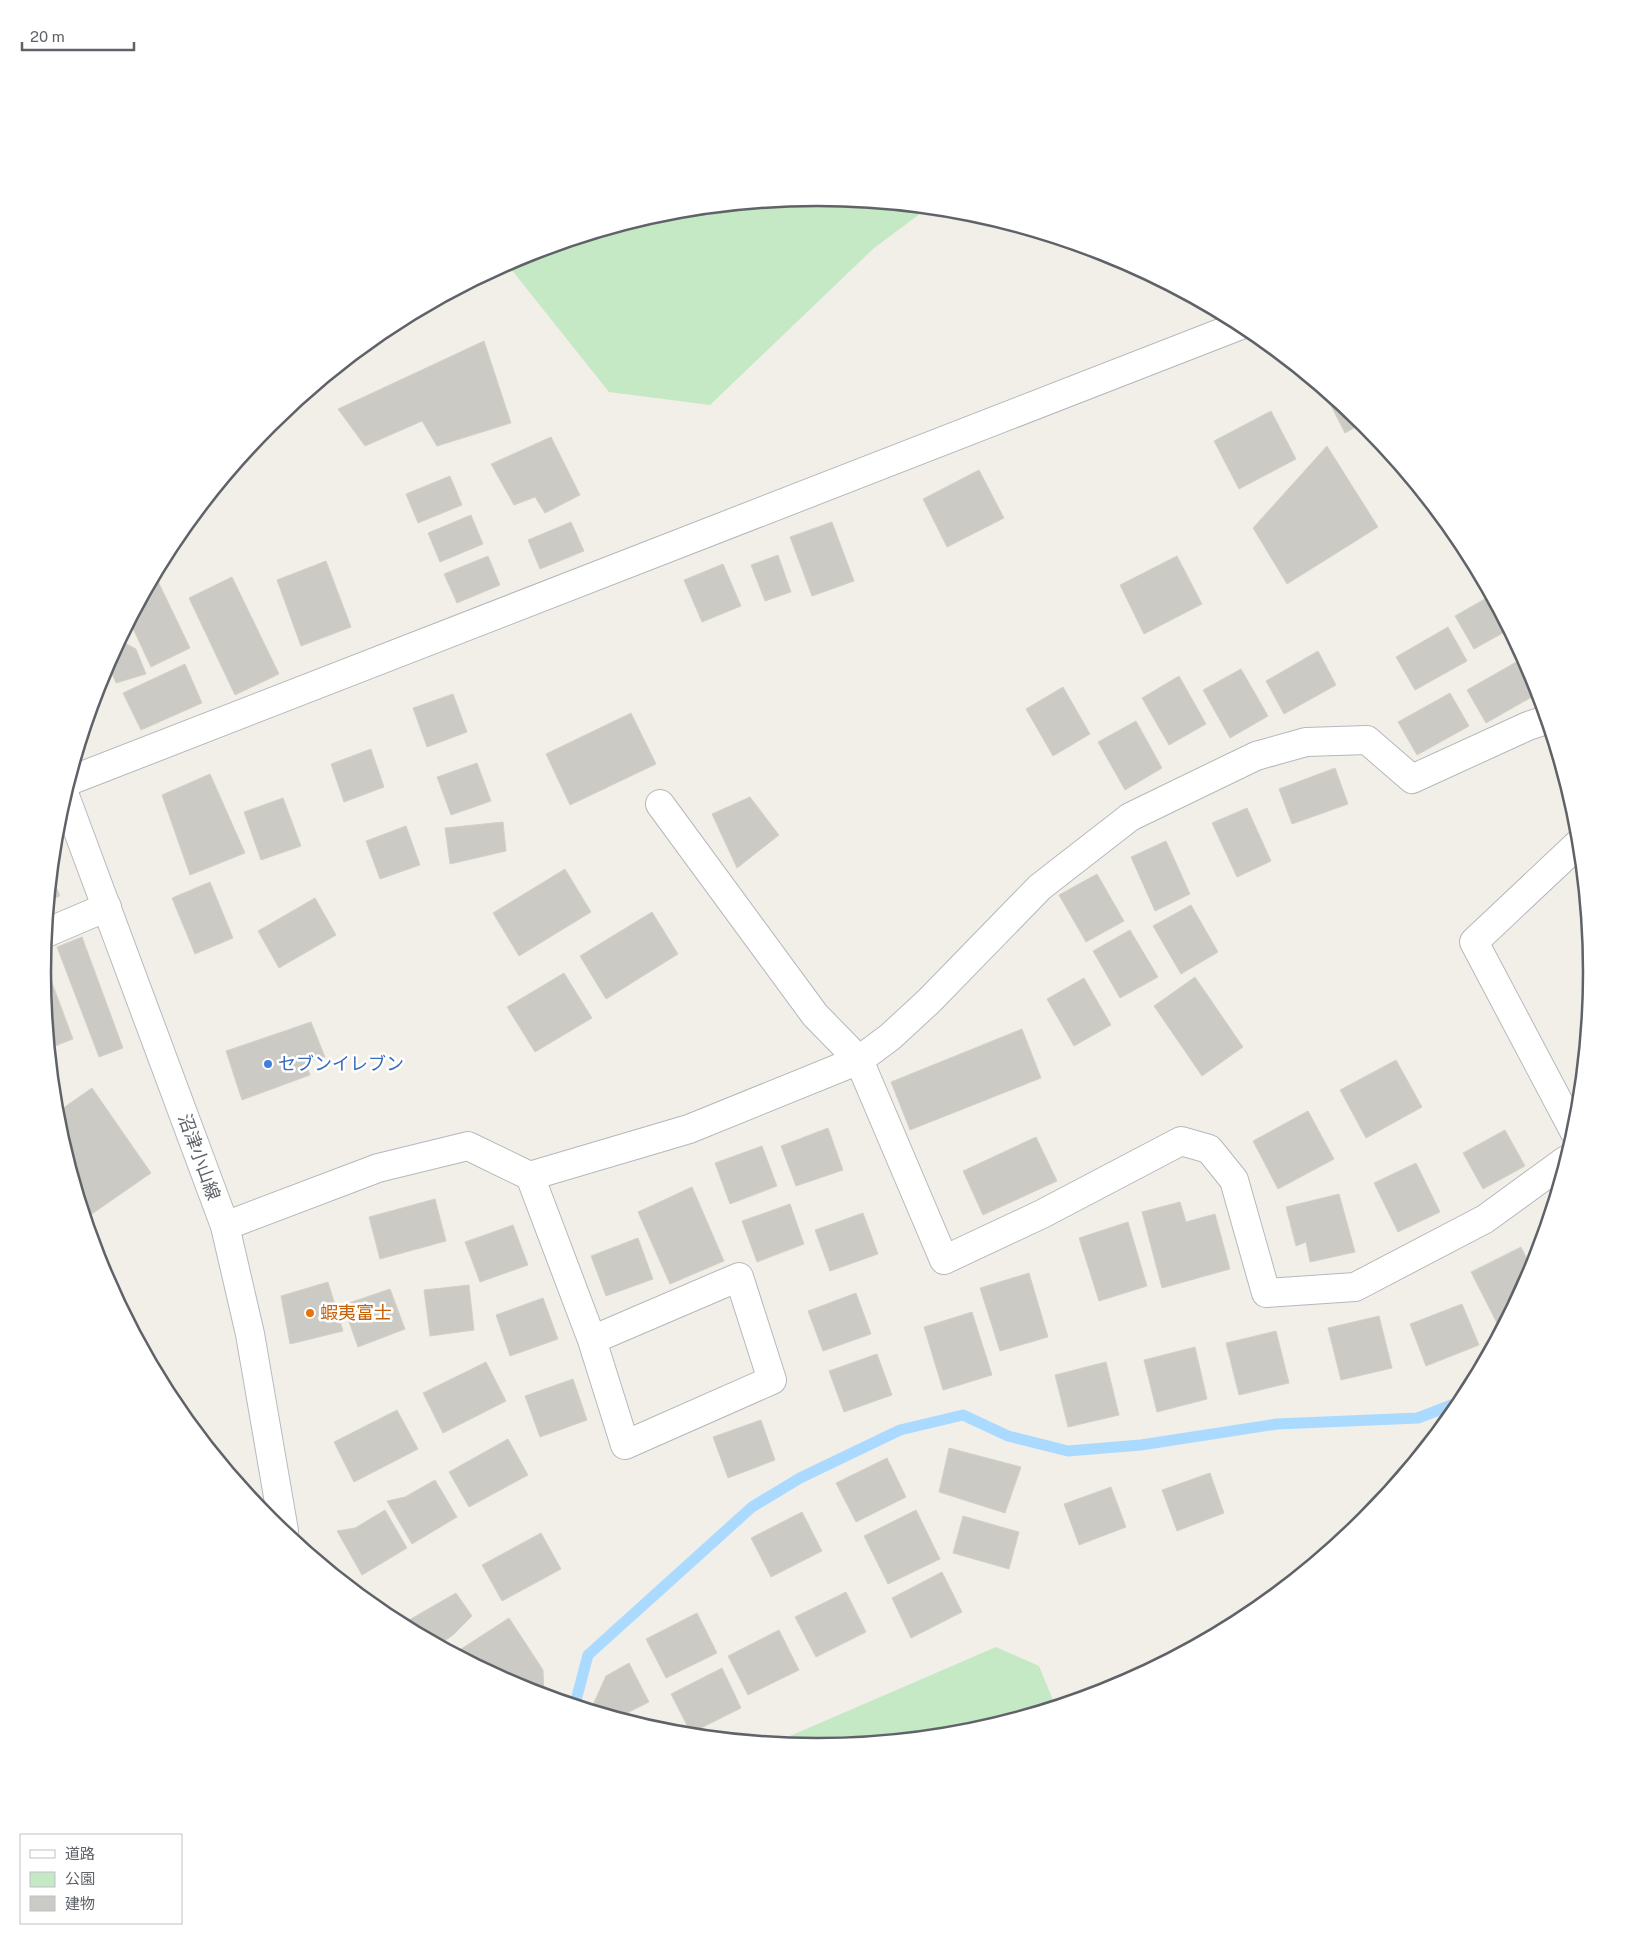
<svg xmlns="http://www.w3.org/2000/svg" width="1634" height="1944" viewBox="0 0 1634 1944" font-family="'Public Sans','Noto Sans JP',sans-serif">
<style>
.green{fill:#c5e8c5}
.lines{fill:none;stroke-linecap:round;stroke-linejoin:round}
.stream{stroke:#aadaff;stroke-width:11}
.building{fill:#cccac5;stroke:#d6d1c6}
.street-casing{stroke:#b5b8bc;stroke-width:30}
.secondary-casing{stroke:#b6babf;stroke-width:30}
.street{stroke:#fff;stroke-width:28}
.secondary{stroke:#fff;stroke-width:28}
.shop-dot{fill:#3f7fe0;stroke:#fff;stroke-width:2}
.food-dot{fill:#e8710a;stroke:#fff;stroke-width:2}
.labels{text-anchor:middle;stroke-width:5;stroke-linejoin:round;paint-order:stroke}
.shop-label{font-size:18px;fill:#366cbe;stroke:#fff;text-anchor:start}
.street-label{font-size:18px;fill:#5f6368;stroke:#fff}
.food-label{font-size:18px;fill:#c56008;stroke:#fff;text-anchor:start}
.rim{fill:none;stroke:#5f6368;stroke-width:2.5}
</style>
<rect width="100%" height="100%" fill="#f1efe8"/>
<path class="green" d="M817,198L928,208L874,248L710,405L609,392L507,264L521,256L666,212Z
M996,1647L1039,1666L1055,1705L968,1732L817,1746L776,1742Z"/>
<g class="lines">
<path class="stream" d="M575,1704L588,1655L752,1507L800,1478L900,1430L963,1415L1008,1436L1068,1451L1141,1445L1277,1424L1418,1418L1462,1401"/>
</g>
<path class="building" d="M484,341L511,423L437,446L422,421L365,446L338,409Z
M1323,390L1363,423L1345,433Z
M1271,411L1296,459L1239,489L1214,441Z
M551,437L580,495L545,513L535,497L514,505L491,464Z
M1327,446L1378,527L1287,584L1253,528Z
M979,470L1004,518L947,547L923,499Z
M450,476L462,505L418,523L406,494Z
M471,515L483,544L440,562L428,533Z
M571,522L584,551L540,569L528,540Z
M832,522L854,581L812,596L790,537Z
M778,555L791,592L765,601L751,565Z
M488,556L500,585L457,603L444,574Z
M1177,556L1202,604L1144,634L1120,585Z
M326,561L351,627L301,646L277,580Z
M723,564L741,606L702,622L684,580Z
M155,575L190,648L151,667L130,622Z
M232,577L279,674L235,695L189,598Z
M1490,596L1508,630L1474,649L1455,616Z
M1448,627L1467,661L1415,690L1396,657Z
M122,637L125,643L136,649L146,674L116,683L108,664Z
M1318,651L1336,685L1284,714L1266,681Z
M1518,661L1537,694L1486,723L1467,690Z
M185,664L202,703L141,730L123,693Z
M1241,669L1268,716L1230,738L1203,690Z
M1179,676L1206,724L1169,745L1142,698Z
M1063,687L1090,734L1053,756L1026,709Z
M1450,693L1469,726L1417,755L1398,722Z
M453,694L467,732L427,747L413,708Z
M631,713L656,764L570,805L546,754Z
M1136,721L1162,768L1125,790L1098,742Z
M371,749L384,787L344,802L331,764Z
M477,763L491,801L451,815L437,777Z
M1335,768L1348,804L1292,824L1279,789Z
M210,774L245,853L190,875L162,795Z
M750,797L779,835L737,868L712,814Z
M283,798L301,846L261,860L244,812Z
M1247,808L1271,861L1237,877L1212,823Z
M503,822L506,851L450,864L445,828Z
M406,826L420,865L380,879L366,841Z
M1166,841L1190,894L1155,911L1131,857Z
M565,869L591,912L519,956L493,913Z
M1097,874L1124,921L1086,942L1059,895Z
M52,877L60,896L49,901Z
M210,882L233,938L195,954L172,898Z
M315,898L336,935L279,968L258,931Z
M1191,905L1218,952L1181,974L1153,926Z
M652,912L678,954L606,999L580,956Z
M1130,930L1158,977L1120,998L1093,951Z
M82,937L123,1048L99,1057L57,947Z
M48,972L73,1039L50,1048L43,974Z
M564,973L592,1018L535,1052L507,1007Z
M1195,977L1243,1047L1202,1076L1154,1006Z
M1084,978L1111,1025L1074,1046L1047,999Z
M311,1022L325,1057L305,1062L310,1075L242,1100L226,1051Z
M1022,1029L1041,1078L910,1130L891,1082Z
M1396,1060L1422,1107L1366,1138L1340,1090Z
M92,1088L151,1173L86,1218L57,1123L56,1113Z
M1308,1111L1334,1159L1278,1189L1253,1141Z
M828,1128L843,1170L796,1186L781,1146Z
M1505,1130L1525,1166L1483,1189L1463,1153Z
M1036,1137L1057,1181L983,1215L963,1171Z
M762,1146L777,1186L730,1204L715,1163Z
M1416,1163L1440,1212L1398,1232L1374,1183Z
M692,1187L724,1261L670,1284L638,1212Z
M1339,1194L1355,1252L1310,1262L1306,1242L1296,1246L1286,1207Z
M435,1199L446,1241L380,1259L369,1217Z
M1180,1202L1186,1222L1215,1214L1230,1269L1162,1288L1142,1212Z
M790,1204L804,1244L757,1262L742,1221Z
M863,1213L878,1254L830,1271L815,1230Z
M1128,1222L1147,1286L1099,1301L1079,1238Z
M513,1225L528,1265L480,1282L465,1242Z
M638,1238L653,1279L606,1296L591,1256Z
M1521,1247L1532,1269L1500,1329L1471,1272Z
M1029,1273L1048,1337L1000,1351L980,1288Z
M328,1282L343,1331L290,1344L281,1296Z
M469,1285L474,1330L430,1336L424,1290Z
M390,1289L405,1329L358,1347L343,1305Z
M856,1293L871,1334L823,1351L808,1311Z
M543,1298L558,1339L510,1356L496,1315Z
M1462,1304L1479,1345L1426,1366L1410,1324Z
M972,1312L992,1375L943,1390L924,1327Z
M1379,1316L1392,1368L1341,1380L1328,1328Z
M1276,1331L1289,1383L1239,1395L1226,1343Z
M1195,1347L1207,1399L1157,1412L1144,1360Z
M877,1354L892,1395L844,1412L829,1371Z
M486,1362L506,1401L443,1433L423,1393Z
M1106,1362L1119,1415L1068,1427L1055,1375Z
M573,1379L587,1420L540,1437L525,1396Z
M397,1410L418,1449L354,1482L334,1442Z
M761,1420L775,1460L728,1478L713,1437Z
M508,1439L528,1475L469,1507L449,1472Z
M949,1448L1021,1467L1005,1513L939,1492Z
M887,1458L906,1497L856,1522L836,1483Z
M1210,1473L1224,1513L1177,1531L1162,1490Z
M435,1480L457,1517L412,1544L387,1501L405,1497Z
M1111,1487L1126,1527L1079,1545L1064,1504Z
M385,1510L407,1548L362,1575L337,1531L355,1528Z
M916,1510L940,1559L888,1584L864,1536Z
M802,1512L822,1551L771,1577L751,1538Z
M963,1516L1019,1532L1009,1569L953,1553Z
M541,1533L561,1569L502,1601L482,1565Z
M942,1572L962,1612L911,1638L892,1598Z
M846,1592L866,1632L816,1657L795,1617Z
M456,1593L472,1616L453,1635L440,1644L402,1624Z
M697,1613L717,1653L666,1678L646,1639Z
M509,1618L543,1670L544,1695L520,1687L461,1655L458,1651Z
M779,1630L799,1670L748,1695L728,1656Z
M629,1663L649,1702L619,1717L593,1709L592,1707L606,1676Z
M722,1668L741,1708L691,1733L671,1694Z"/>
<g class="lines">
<g class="street-casing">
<path id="street" d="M69,781L1241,325
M660,804L815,1015L859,1060L890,1037L929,1001L1040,887L1130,817L1256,756L1306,742L1367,740L1412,779L1528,726L1546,720
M46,933L107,907
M1574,1131L1474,942L1579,843
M530,1176L592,1340L625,1445L772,1380L739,1277L592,1340
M225,1226L378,1168L468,1146L530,1176L689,1129L859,1060L944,1260L1042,1214L1181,1141L1209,1149L1234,1180L1266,1293L1355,1287L1485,1219L1566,1160"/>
</g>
<g class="secondary-casing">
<path id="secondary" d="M65,796L225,1226L250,1334L284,1531"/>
</g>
<use href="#street" class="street"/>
<use href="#secondary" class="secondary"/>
</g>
<circle class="shop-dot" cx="268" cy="1064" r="5"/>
<circle class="food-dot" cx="310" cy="1313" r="5"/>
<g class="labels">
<g class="shop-label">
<text x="278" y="1070">セブンイレブン</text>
</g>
<g class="street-label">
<text transform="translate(199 1157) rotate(70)" y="6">沼津小山線</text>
</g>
<g class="food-label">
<text x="320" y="1319">蝦夷富士</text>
</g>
</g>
<path d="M0 0H1634V1944H0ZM51 972a766 766 0 1 1 1532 0a766 766 0 1 1-1532 0Z" fill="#fff" fill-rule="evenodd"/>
<path class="rim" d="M51 972a766 766 0 1 1 1532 0a766 766 0 1 1-1532 0Z"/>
<rect x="20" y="1834" width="162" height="90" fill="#ffffff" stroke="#bfc1c3"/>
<rect x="30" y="1850" width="25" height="8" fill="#ffffff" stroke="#bfc1c3"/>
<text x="65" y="1859" font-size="15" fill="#5f6368">道路</text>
<rect x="30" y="1872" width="25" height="15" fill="#c5e8c5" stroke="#bfc1c3"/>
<text x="65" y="1884" font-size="15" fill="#5f6368">公園</text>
<rect x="30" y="1896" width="25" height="15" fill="#cccac5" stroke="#bfc1c3"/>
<text x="65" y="1909" font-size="15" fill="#5f6368">建物</text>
<path d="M22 42v8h112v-8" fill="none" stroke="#5f6368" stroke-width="2.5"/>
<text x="30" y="42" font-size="15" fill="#5f6368" stroke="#ffffff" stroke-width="4" paint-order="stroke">20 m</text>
</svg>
